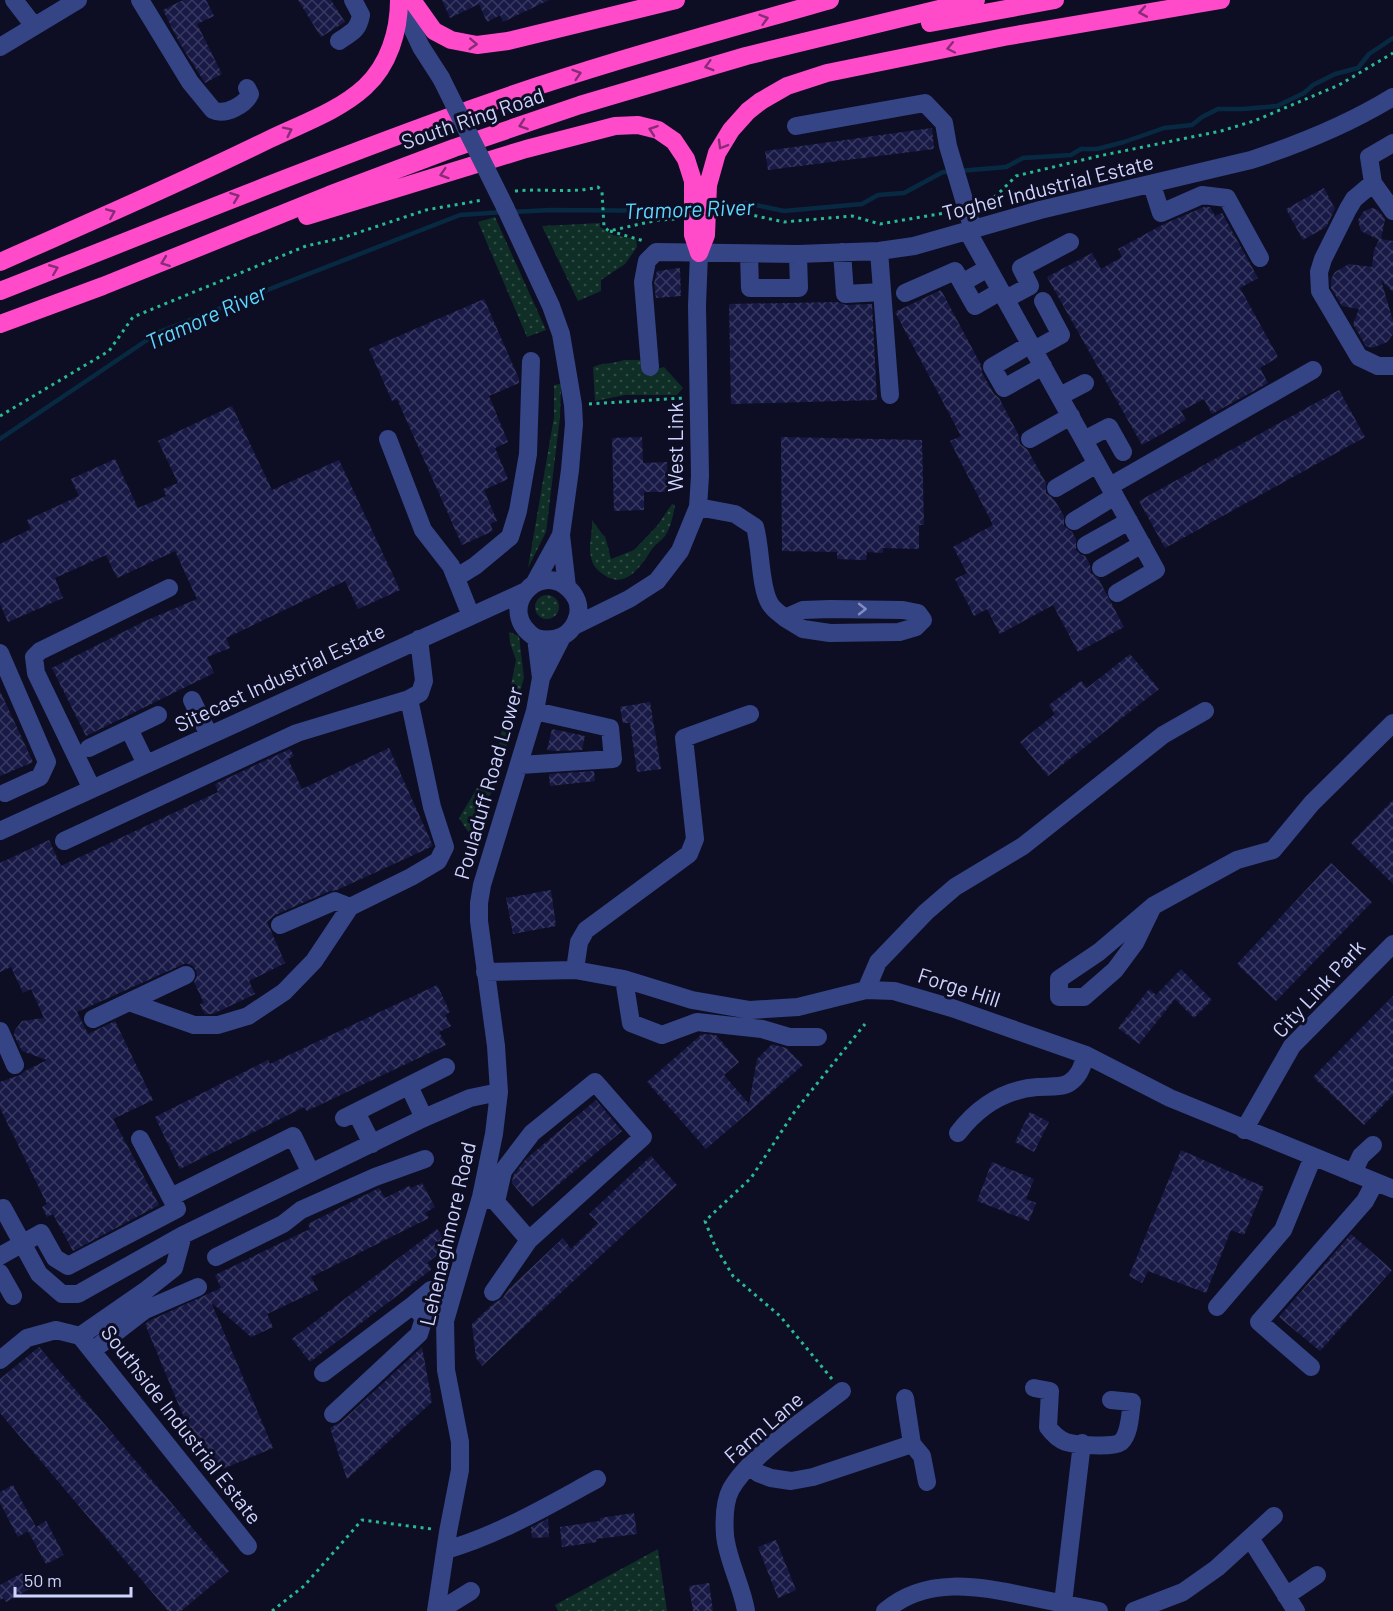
<svg xmlns="http://www.w3.org/2000/svg" width="1393" height="1611" viewBox="0 0 1393 1611" font-family="Barlow,sans-serif">
<style>
.grass{fill:url(#grass-dots)}
.lines{fill:none;stroke-linecap:round;stroke-linejoin:round}
.stream{stroke:#072a42;stroke-width:4.5}
.building{fill:url(#building-cross-hatch)}
.path{stroke:#28ba91;stroke-width:3;stroke-dasharray:3 4.5;stroke-linecap:butt}
.minor{stroke:#354485;stroke-width:18}
.highway{stroke:#ff4ac9;stroke-width:18}
.minor-bridge{stroke:#354485;stroke-width:18}
.oneway{stroke:#862c76}
.oneway2{stroke:#828cc2}
.labels{text-anchor:middle;stroke-width:6;stroke-linejoin:round;paint-order:stroke}
.street-label{font-size:21px;fill:#cfd4ff;stroke:#0d0e24}
.water-label{font-size:22px;font-style:italic;fill:#5dd8ff;stroke:#0d0e24}
</style>
<defs>
<pattern id="grass-dots" width="8" height="8" patternUnits="userSpaceOnUse" patternTransform="scale(1.5)"><rect width="8" height="8" fill="#0f2e26"/><path d="M2 2h.1M6 6h.1" fill="none" stroke="#314b47" stroke-width="1.8" stroke-linecap="round"/></pattern>
<pattern id="building-cross-hatch" width="8" height="8" patternUnits="userSpaceOnUse" patternTransform="scale(1.5)"><rect width="8" height="8" fill="#181945"/><path d="M0 0l8 8M0 8l8-8" fill="none" stroke="#393a61"/></pattern>
</defs>
<rect width="100%" height="100%" fill="#0d0e24"/>
<path class="grass" d="M495,217L546,330L527,337L478,222Z
M600,223V227L613,235L636,239L637,247L625,264L601,280V291L578,301L542,226Z
M624,360H646L648,371L664,367L683,388L677,395H625L595,401L593,367C604,362 614,364 624,360Z
M561,384L560,417L546,532L528,568L554,417V385Z
M672,504L675,505C673,516 671,527 665,536C661,541 656,544 652,549C641,566 626,590 604,575C597,570 592,565 591,557C588,546 593,532 592,520L603,535L605,536L611,559L634,550L657,526Z
M535 607a12 12 0 1 1 24 0a12 12 0 1 1-24 0Z
M509,632L519,636L524,678L509,730L506,751L494,787L471,836L459,818L497,755L516,660L510,643Z
M658,1549L667,1611H558L555,1605Z"/>
<g class="lines">
<path class="stream" d="M959,171L1006,167L1023,158L1071,155L1081,149H1097L1124,142L1164,128L1192,125L1202,117L1218,109H1243L1277,106L1304,93L1313,85L1335,74L1358,68L1369,54L1393,38
M713,208L746,203L784,211L862,204L878,195L904,193L943,172H950
M512,212L551,210L690,211
M0,439L159,332L460,215L504,212"/>
</g>
<path class="building" d="M183,0H206L214,16L197,24L222,74L205,83L179,42L163,10Z
M298,0H331L345,22L321,37Z
M442,0H549L503,22L500,15L487,22L479,4L450,18Z
M932,128L934,149L768,170L765,151Z
M1324,188L1335,209L1326,227L1303,240L1286,209Z
M1204,207H1210L1215,216L1222,213L1258,278L1240,288L1278,357L1260,368L1268,383L1212,414L1204,399L1181,411L1186,420L1142,445L1047,277L1092,253L1101,269L1122,257L1118,249L1164,224Z
M1372,208L1378,210L1385,219L1381,239L1393,241V292L1381,280L1393,321V334L1387,342L1372,348L1366,346L1353,324L1359,309L1342,306L1331,288V279L1335,272L1349,264L1372,267L1374,250L1379,240L1361,231L1358,220L1364,211Z
M680,268L681,296L656,298L654,283L657,271Z
M941,290L981,365L982,373L994,394L999,398L1019,436L1020,444L1027,449L1046,483V493L1054,499L1064,516V526L1072,532L1076,539V550L1080,554L1085,556L1090,565L1091,573L1098,578L1124,627L1078,652L1053,605L1000,634L987,609L974,616L955,579L967,573L953,547L993,525L950,441L961,436L895,312Z
M484,299L519,379V383L489,396L508,442L495,448L508,479L484,490L497,521L490,524L493,531L462,545L397,399L392,401L369,349Z
M837,302L846,305L872,304L877,400L731,404L729,304Z
M1339,390L1365,437L1165,548L1139,501Z
M232,406L272,490L339,460L400,590L358,609L345,581L226,638L230,648L207,657L214,673L86,736L52,668L145,621L197,599L175,551L117,578L106,555L55,578L63,598L8,622L0,604V544L31,529L27,520L79,496L71,479L115,459L138,508L166,496L163,489L178,483L158,441Z
M642,437L643,463L667,462L668,492H644V510L614,511L612,438Z
M781,437L922,440L924,525H919V549L883,548V553L867,552L866,560L837,559V552L782,551Z
M1130,654L1159,689L1048,776L1020,742L1055,714L1049,705L1081,681L1087,688Z
M0,691L33,762L0,776Z
M650,702L661,769L637,772L630,723H623L620,707Z
M552,729L585,736L582,750L556,751L547,750Z
M389,748L433,846L337,890L330,891L275,915L267,922L285,963L249,981L255,994L213,1014H205L200,1004L204,1003L194,982L197,976L196,971L193,966L186,963L77,1012L88,1034L115,1021L153,1100L113,1119L159,1205L73,1251L53,1214L47,1217L42,1207L47,1204L0,1108V1082L20,1075L25,1071L47,1060L22,1051L14,1035L15,1030L22,1021L44,1018L31,989L23,993L11,967L0,972V863L49,840L61,866L218,792L215,784L290,749L294,756L288,759L302,789Z
M594,771L595,781L550,786L549,774Z
M1393,800V884L1351,843Z
M1331,863L1372,902L1276,1001L1237,964Z
M551,890L556,926L513,934L506,898Z
M1181,969L1212,1000L1194,1018L1175,999L1139,1044L1118,1028L1149,989L1156,995Z
M437,985L450,1012L445,1015L451,1026L439,1032L446,1045L307,1111L304,1107L180,1169L155,1117L268,1060L270,1064Z
M1393,996V1095L1364,1125L1313,1077Z
M702,1034L716,1035L739,1062L724,1075L749,1104L757,1059L772,1044L786,1048L803,1065L706,1149L647,1082Z
M596,1100L622,1131L532,1207L512,1183L513,1176L526,1159Z
M1030,1112L1049,1122L1034,1152L1015,1142Z
M1181,1150L1264,1187L1244,1235L1231,1230L1206,1293L1148,1271L1142,1283L1129,1276Z
M651,1156L677,1185L482,1366L476,1358L472,1324L494,1303L502,1299L509,1289L563,1238L571,1249L598,1223L589,1214Z
M992,1162L1034,1179L1026,1199L1036,1203L1029,1221L977,1201Z
M422,1183L435,1207L425,1213L429,1218L311,1277L318,1290L267,1314L273,1327L251,1337L211,1302L273,1448L208,1475L145,1324L151,1320L221,1288L215,1275L310,1229L308,1224L379,1188L385,1198L409,1186L411,1188Z
M437,1229L449,1246L427,1263L432,1269L310,1362L292,1339Z
M1351,1234L1392,1270L1320,1351L1279,1317Z
M39,1347L229,1571L181,1611H168L0,1413V1379Z
M422,1347L432,1402L347,1479L330,1428L341,1422Z
M13,1485L36,1527L46,1521L64,1555L46,1564L28,1531L18,1537L0,1503V1492Z
M634,1513L637,1534L596,1539L597,1542L562,1547L560,1527L600,1521V1518Z
M548,1519L549,1537L532,1538L531,1527Z
M776,1540L796,1590L778,1598L758,1547Z
M22,1573L30,1589L6,1602L4,1598L0,1600V1585Z
M709,1583L713,1611H693L689,1586Z"/>
<g class="lines">
<path class="path" d="M515,191C543,188 571,194 598,187L602,192L604,227L609,231L658,220L676,219
M980,202L996,196L1016,176L1099,156L1221,131L1254,121L1339,85L1393,53
M747,214L784,222L852,216L880,224L951,212
M610,231L644,241
M589,404L684,398
M0,416L109,351L133,317L306,246L342,238L426,210L483,200
M832,1379L780,1316L733,1276L715,1246L705,1221L751,1178L795,1111L865,1024
M272,1611L304,1586L362,1520L432,1529"/>
<path class="minor" d="M14,0L34,26
M140,0L190,82L213,110C225,116 245,105 250,94L247,88
M399,0L421,47L441,78
M339,41C352,32 358,31 361,15L353,0
M0,47L78,0
M796,126L925,103L944,123L948,146L973,230
M1393,143L1369,157L1373,183L1393,211
M1373,183L1354,199L1348,209L1323,259L1319,272L1320,291L1359,357L1378,366H1393
M1152,185L1161,213L1202,195L1227,198L1260,258
M505,207L551,306L561,334L573,405L574,424L570,470L561,535L567,587
M968,232L1156,570L1117,593
M879,251L890,395
M842,252L845,294L882,292
M749,254L750,288H799L798,254
M962,283L975,306L1001,291
M905,293L955,271L962,283L988,268
M1006,299L1030,286L1021,268L1070,242
M1031,344L992,367L1004,388L1043,366
M1034,350L1061,335L1043,301
M650,367L643,282L647,261L656,252L798,254L879,251L914,246L1040,210L1251,160C1300,144 1349,124 1393,97
M1060,396L1085,383
M388,439L423,530L451,566L471,616
M1030,439L1071,416
M1084,440L1109,427L1123,452
M1110,486L1313,370
M1056,488L1097,464
M698,507L735,514L755,527C761,548 760,586 769,602C772,609 779,613 785,618L803,610L830,609L903,610L918,613L923,620L916,627L899,632L830,633L803,629L785,618
M1074,521L1115,496
M1086,545L1129,521
M1101,568L1142,544
M457,577L475,566L510,537L518,511L528,454L531,361
M534,584L561,535
M574,626L629,599L657,581L680,551L698,507L700,476L697,306L699,253
M0,653L47,762L40,777L5,793
M541,678L562,637
M192,700L209,735
M129,729L146,764
M89,748L158,715
M520,765L613,759L610,728L535,711
M92,789L36,673L34,657L40,651L169,588
M0,831L524,592
M64,841L297,733L409,699L420,693L424,681L419,639
M1153,906L1135,943L1115,970L1084,997H1059V979L1099,952L1153,906L1237,860L1273,850L1312,803L1393,723
M280,925L335,901L350,907
M575,970L579,942L586,930L689,854L695,839L684,738L750,714
M485,972L575,970L624,979L692,1000L750,1010L798,1007L866,990L894,991L952,1008L1086,1055L1170,1098L1393,1189
M624,979L631,1023L662,1035L697,1022L762,1029L789,1037H818
M866,990L878,962L926,912L955,887L1023,846L1163,735L1205,711
M129,1002L194,1025H218L248,1016L284,992L314,961L350,907L411,877L438,861L445,847L432,807L409,699
M93,1019L186,975
M0,1031L15,1065
M409,1086L424,1118
M356,1112L372,1144
M344,1118L446,1067
M1244,1130L1292,1046L1393,944
M958,1133C978,1107 1003,1090 1037,1087C1046,1086 1061,1088 1069,1083C1080,1076 1082,1066 1086,1055
M1353,1173L1361,1156L1373,1145
M171,1197L293,1136L311,1173
M486,1198L496,1202L529,1240
M3,1208L39,1274L62,1294H78L183,1235L424,1118L470,1098L499,1092
M183,1235L174,1268L145,1291L80,1336L248,1546
M0,1256L41,1233L55,1258L68,1266L177,1209L140,1139
M216,1257L283,1224L301,1210L375,1177L425,1159
M0,1273L13,1296
M493,1292L529,1240L643,1137L595,1082L532,1133L503,1171L496,1202
M1217,1307L1283,1230L1313,1157
M92,1351L145,1310L198,1287
M0,1360L27,1338L56,1330L80,1336
M1311,1367L1259,1322L1365,1201L1375,1182
M323,1373L413,1305L431,1290
M1034,1388L1050,1391L1048,1427C1053,1434 1058,1439 1066,1442C1076,1445 1113,1448 1121,1442C1130,1434 1130,1414 1132,1402L1111,1400
M905,1398L912,1444L922,1456L927,1482
M333,1414L419,1334L424,1318L413,1305
M749,1466L758,1473L771,1478L791,1481L813,1477L912,1444
M1250,1538L1296,1611
M446,1550C499,1535 549,1505 597,1479
M1286,1596L1317,1575
M1063,1603L1082,1443
M436,1611L448,1532L460,1470V1442L446,1370L445,1321L481,1197L494,1134L499,1092L496,1046L479,921V903L482,885L535,711L541,678L536,638C493,611 539,558 570,590C576,596 580,605 578,615C573,636 555,643 536,638
M439,1611L471,1591
M746,1611C742,1586 727,1559 725,1535C724,1521 724,1502 731,1489C750,1455 810,1416 842,1391
M885,1611C926,1576 978,1586 1026,1596C1051,1601 1075,1606 1099,1611
M1134,1611L1183,1592L1217,1568L1274,1516"/>
<path class="highway" d="M412,0L434,31L451,40L477,45L508,41L676,0
M930,23L1055,0
M307,216L526,149L615,126L638,125L658,130L674,141L686,159L693,181V235L699,253
M699,253L706,235L708,185L717,153L731,130L748,111L761,101L787,86L827,73L1004,37L1221,0
M0,262C90,222 181,183 270,139C301,124 339,111 365,87C389,65 399,31 399,0
M0,291C158,229 315,165 474,108C591,66 711,34 830,0
M0,324L103,286L329,195L454,148L580,105L746,56L976,0"/>
<path class="minor-bridge" d="M441,78L505,207"/>
</g>
<defs><path id="oneway-chevron" d="M-2-3.5L2.5 0L-2 3.5" fill="none" stroke-width="1.6" stroke-linecap="round" stroke-linejoin="round" transform="scale(1.5)"/></defs>
<g class="oneway">
<use href="#oneway-chevron" transform="translate(1143 12) rotate(170)"/>
<use href="#oneway-chevron" transform="translate(764 19) rotate(-16)"/>
<use href="#oneway-chevron" transform="translate(473 44) rotate(3)"/>
<use href="#oneway-chevron" transform="translate(951 48) rotate(168)"/>
<use href="#oneway-chevron" transform="translate(709 66) rotate(164)"/>
<use href="#oneway-chevron" transform="translate(577 74) rotate(-17)"/>
<use href="#oneway-chevron" transform="translate(523 125) rotate(161)"/>
<use href="#oneway-chevron" transform="translate(653 130) rotate(-161)"/>
<use href="#oneway-chevron" transform="translate(288 131) rotate(-26)"/>
<use href="#oneway-chevron" transform="translate(722 145) rotate(120)"/>
<use href="#oneway-chevron" transform="translate(444 174) rotate(163)"/>
<use href="#oneway-chevron" transform="translate(235 197) rotate(-21)"/>
<use href="#oneway-chevron" transform="translate(111 213) rotate(-23)"/>
<use href="#oneway-chevron" transform="translate(165 262) rotate(159)"/>
<use href="#oneway-chevron" transform="translate(54 269) rotate(-22)"/>
</g>
<use class="oneway2" href="#oneway-chevron" transform="translate(862 609)"/>
<g class="labels">
<g class="street-label">
<text transform="translate(473 119) rotate(-19)" y="7">South Ring Road</text>
<text transform="translate(1048 188) rotate(-14)" y="7">Togher Industrial Estate</text>
<text transform="translate(676 447) rotate(-90)" y="7">West Link</text>
<text transform="translate(280 678) rotate(-25)" y="7">Sitecast Industrial Estate</text>
<text transform="translate(489 783) rotate(-74)" y="7">Pouladuff Road Lower</text>
<text transform="translate(959 988) rotate(18)" y="7">Forge Hill</text>
<text transform="translate(1319 989) rotate(-47)" y="7">City Link Park</text>
<text transform="translate(448 1234) rotate(-77)" y="7">Lehenaghmore Road</text>
<text transform="translate(181 1425) rotate(52)" y="7">Southside Industrial Estate</text>
<text transform="translate(764 1428) rotate(-41)" y="7">Farm Lane</text>
</g>
<g class="water-label">
<text transform="translate(689 209) rotate(-2)" y="8">Tramore River</text>
<text transform="translate(206 317) rotate(-24)" y="8">Tramore River</text>
</g>
</g>
<path d="M15 1587v9h116v-9" fill="none" stroke="#cfd4ff" stroke-width="3"/>
<text x="24" y="1587" font-size="18" fill="#cfd4ff" stroke="#0d0e24" stroke-width="4.5" paint-order="stroke">50 m</text>
</svg>
